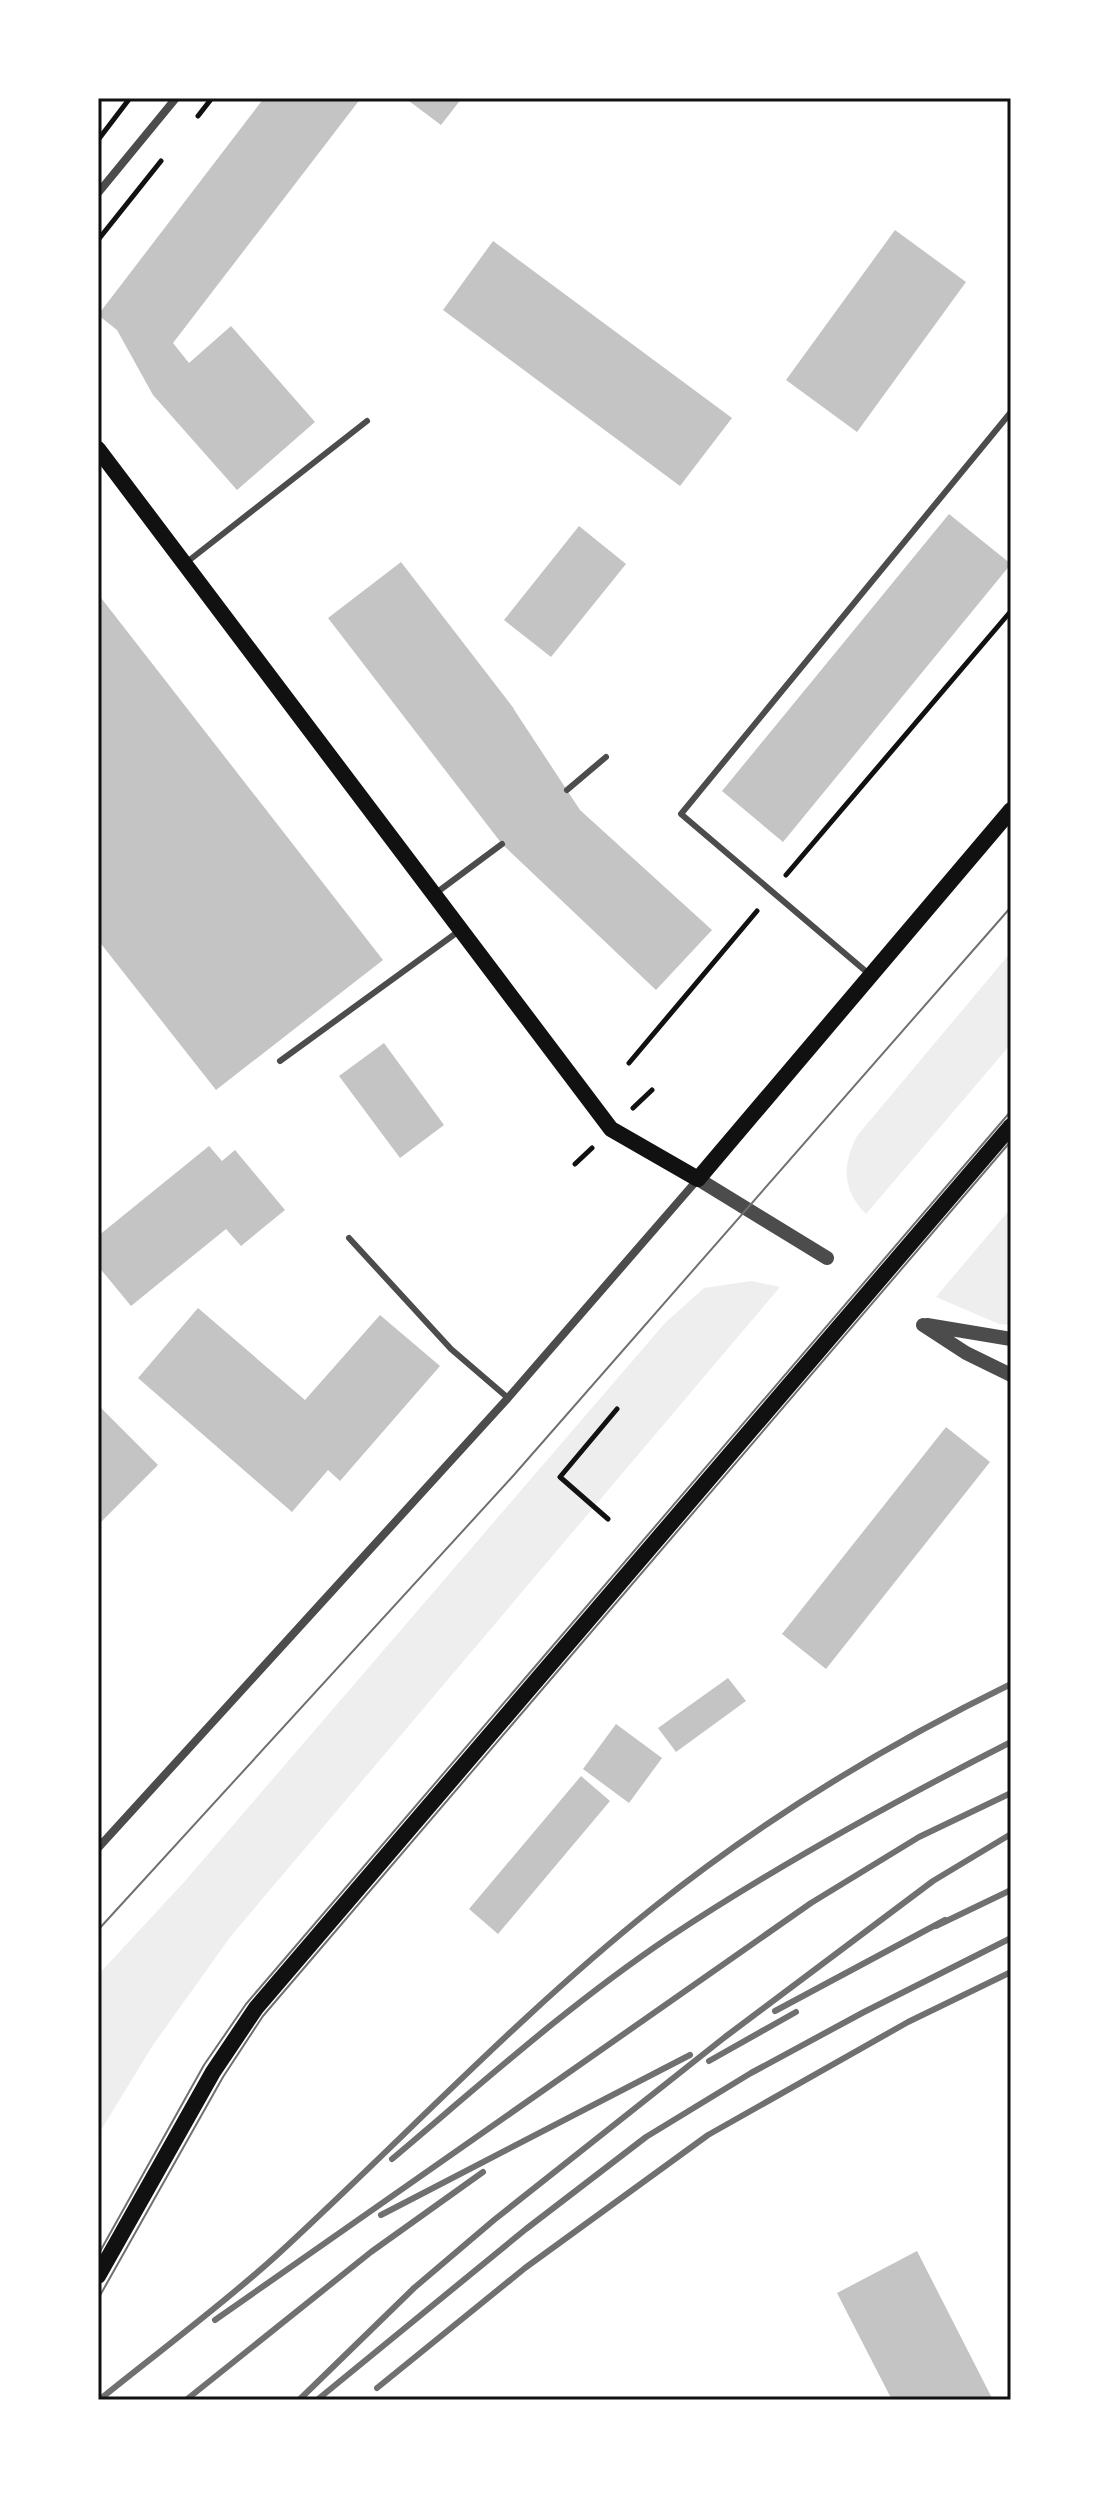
<svg xmlns="http://www.w3.org/2000/svg" width="1109" height="2498" viewBox="0 0 1109 2498" font-family="'Golos Text',sans-serif">
<style>
.green{fill:#eee}
.building{fill:#c4c4c4}
.lines{fill:none;stroke-linecap:round;stroke-linejoin:round}
.path{stroke:#111;stroke-width:5}
.service{stroke:#4c4c4c;stroke-width:6}
.minor{stroke:#4c4c4c;stroke-width:8}
.tertiary{stroke:#4c4c4c;stroke-width:14}
.secondary{stroke:#111;stroke-width:16}
.tram{stroke:#707070;stroke-width:2}
.rail{stroke:#707070;stroke-width:6}
.neatline{fill:none;stroke:#111;stroke-width:3}
</style>
<rect width="100%" height="100%" fill="#fff"/>
<path class="green" d="M1011,952V1044L866,1214C842,1190 842,1165 857,1136Z
M1011,1208V1325L999,1324L936,1297Z
M751,1281L780,1287L231,1936L153,2045L98,2135V1975L185,1881L665,1323L704,1288Z"/>
<path class="building" d="M264,98H361L173,343L189,363L231,326L315,422L237,490L153,395L117,330L98,315Z
M405,98H462L441,125Z
M895,230L966,282L857,432L786,380Z
M493,241L732,418L680,486L443,310Z
M949,514L1011,564L783,842L722,791Z
M579,526L626,564L551,657L504,620Z
M401,562L515,710L513,708L580,810L712,930L656,990L502,844L328,618Z
M98,594L383,960L216,1090L98,940Z
M384,1043L444,1125L400,1158L339,1076Z
M209,1146L222,1161L235,1150L285,1210L241,1246L226,1229L131,1306L98,1266V1236Z
M198,1308L305,1400L380,1315L440,1366L340,1481L328,1470L292,1512L138,1378Z
M98,1405L158,1465L98,1525Z
M946,1427L990,1462L826,1669L782,1634Z
M728,1678L746,1701L676,1752L658,1728Z
M616,1724L662,1758L629,1803L583,1769Z
M581,1776L610,1801L498,1934L469,1909Z
M917,2251L993,2400H892L837,2293Z"/>
<g class="lines">
<path class="path" d="M198,116L212,98
M98,140L130,98
M98,240L161,161
M786,875L1011,611
M629,1063L757,911
M633,1108L652,1090
M575,1164L592,1148
M608,1519L560,1477L617,1409"/>
<path class="service" d="M187,562L367,421
M567,790L606,757
M436,893L502,844
M869,974L681,814L1011,412
M280,1061L459,931
M349,1238L451,1349L508,1398"/>
<path class="minor" d="M98,193L176,98
M98,1848L508,1398L698,1179"/>
<path class="tertiary" d="M698,1179L827,1258
M923,1325L966,1353L1011,1375
M927,1325L1011,1339"/>
<path class="secondary" d="M98,449L611,1129L698,1179L1011,810
M98,2276L213,2072L256,2008L1011,1126"/>
<path class="tram" d="M98,1930L513,1476L1011,907
M98,2255L204,2065L246,2004L1011,1111
M98,2299L223,2077L263,2016L1011,1141"/>
<path class="rail" d="M936,1926L1011,1890
M775,2011L945,1920
M709,2061L796,2012
M392,2159C482,2083 570,2004 668,1938C778,1865 893,1802 1011,1742
M381,2215L690,2055
M215,2320L811,1903L919,1837L1011,1793
M377,2388L525,2268L708,2135L908,2022L1011,1972
M99,2400C158,2352 221,2306 277,2255C403,2139 520,2014 654,1907C764,1819 884,1746 1011,1684
M186,2400L371,2252L483,2172
M299,2400L414,2288L494,2220L725,2037L933,1881L1011,1834
M317,2400L526,2229L646,2137L751,2073L864,2012L1011,1938"/>
</g>
<rect width="1109" height="2498" fill="none" stroke="#ffffff" stroke-width="200"/>
<rect x="100" y="100" width="909" height="2298" class="neatline"/>
</svg>
